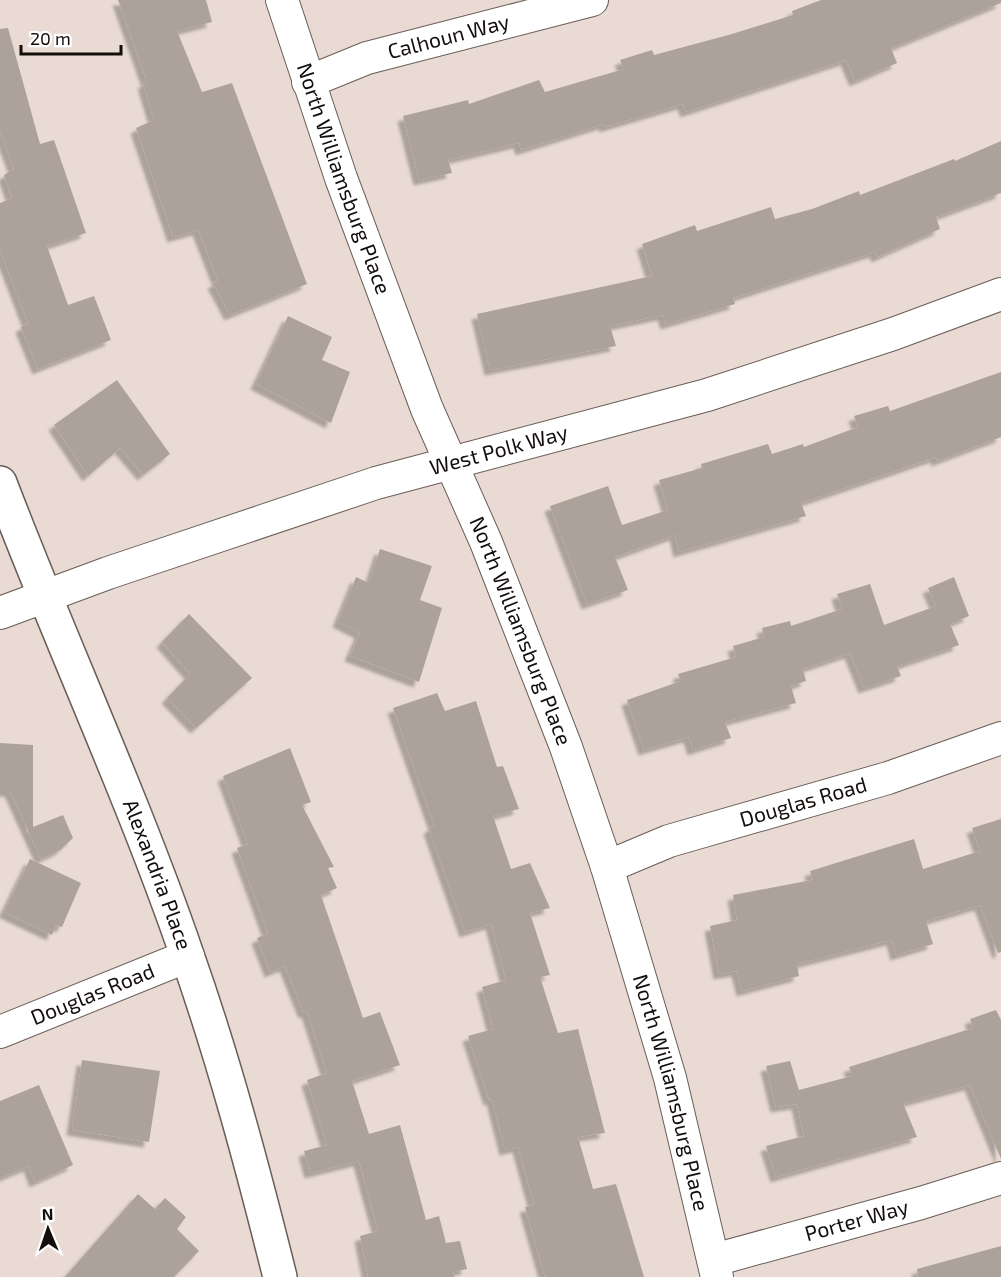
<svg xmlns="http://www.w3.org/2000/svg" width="1001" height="1277" viewBox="0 0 1001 1277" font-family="'Exo 2',sans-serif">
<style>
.building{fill:#ada299;filter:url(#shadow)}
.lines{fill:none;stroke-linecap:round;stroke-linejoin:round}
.minor-casing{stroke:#695d57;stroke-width:34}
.tertiary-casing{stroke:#695d57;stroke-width:36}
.minor{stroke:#fff;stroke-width:32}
.tertiary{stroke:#fff;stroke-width:33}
.labels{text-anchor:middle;stroke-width:5;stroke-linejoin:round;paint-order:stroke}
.street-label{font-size:21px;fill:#130e0c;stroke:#fff}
</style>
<defs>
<filter id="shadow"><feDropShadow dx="-5.5" dy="5.5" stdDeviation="1.5" flood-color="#0004"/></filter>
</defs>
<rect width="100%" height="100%" fill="#e9dbd3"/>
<path class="building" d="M118,0H206L212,22L177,31L202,92L232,83L307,284L230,315L213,283L218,281L198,230L173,237L136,128L154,120L143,83L147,82Z
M821,0H1001V3L891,48L897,63L855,81L846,60L686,112L683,104L605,127L604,124L521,150L519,143L448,160L452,173L419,180L403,116L468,100L469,104L539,80L545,92L624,69L620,60L652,50L654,55L732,34L793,15L792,11Z
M8,28L40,144L54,140L86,233L47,246L68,305L94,296L111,340L38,369L21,327L28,323L0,250V203L12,198L4,175L14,169L0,131V29Z
M1001,141V193L936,217L940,229L877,257L875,252L733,298L735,304L666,324L663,315L610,326L616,346L490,370L477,314L652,276L642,244L695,225L697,231L771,207L775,219L812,209L859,191L860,195L954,159L955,161Z
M288,316L332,337L322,360L350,372L331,423L256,384Z
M1001,372V437L937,461L936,457L801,503L806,516L679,552L675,535L615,557L628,590L587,604L550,506L608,486L622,525L668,510L659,480L702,468L701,464L768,444L772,454L803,444L804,447L858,427L854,416L888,406L890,411Z
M117,380L170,454L143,475L120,448L88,476L54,425Z
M380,549L432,566L420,600L442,608L419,682L350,656L360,633L338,622L356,577L369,583Z
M954,577L969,616L950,624L959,645L897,666L901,676L864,688L850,653L803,669L806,681L791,686L796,703L725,722L731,738L693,750L689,737L644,750L627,700L681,681L678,674L736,657L733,646L764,637L762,628L790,621L791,626L842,609L837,594L870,584L884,625L936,606L928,588Z
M189,614L252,678L196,728L167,698L190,674L162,642Z
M437,693L445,711L476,701L497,767L503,766L519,809L493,816L511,869L530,863L550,908L530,913L550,975L540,977L558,1033L578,1029L605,1133L578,1137L593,1189L616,1184L644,1277H545L525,1207L534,1205L518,1147L505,1150L492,1099L489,1100L468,1036L493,1029L482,987L506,980L491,924L465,932L429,829L434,825L393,708Z
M0,743L33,745V827L63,815L73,838L60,850L41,859L10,791H0Z
M290,748L311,802L302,805L334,867L328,868L337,888L321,895L363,1018L380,1012L400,1065L352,1081L369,1134L400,1125L426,1220L439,1216L446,1243L460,1241L467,1269L453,1272L454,1277H368L360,1236L378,1231L359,1161L310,1173L304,1151L327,1145L307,1080L327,1073L307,1012L304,1013L285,966L270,972L257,938L268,933L237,848L248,844L223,776Z
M1001,819V952L998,953L980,905L926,921L933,944L896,955L892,940L797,964L799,976L742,991L737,971L719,974L710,926L737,920L733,895L812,880L810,871L914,839L923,869L980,851L972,828Z
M30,859L81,883L62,927L56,925L52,935L4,912Z
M996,1010L1001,1020V1159L970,1085L903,1103L917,1137L776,1177L766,1146L804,1136L797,1104L776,1107L766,1066L790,1061L799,1090L852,1076L849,1067L973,1028L970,1019Z
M82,1060L160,1071L149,1142L72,1130Z
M39,1085L73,1165L35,1182L29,1166L0,1178V1101Z
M138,1194L155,1209L165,1198L186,1217L177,1229L199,1251L174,1277H65Z
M1001,1246V1277H918L917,1269Z"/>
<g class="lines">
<g class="minor-casing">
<g id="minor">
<path id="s1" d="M282,0L341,178L427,409L486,542L566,747L607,867L670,1078L717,1277"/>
<path id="s2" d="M308,82L367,58L592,0"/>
<path id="s3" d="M0,613L108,573L376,483L707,395L893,334L1001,294"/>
<path id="s4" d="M607,867L669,841L888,778L1001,738"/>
<path id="s5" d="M0,1032L188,956"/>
<path id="s6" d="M714,1260L921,1203L1001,1178"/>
</g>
</g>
<g class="tertiary-casing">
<g id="tertiary">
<path id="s7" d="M0,483C60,641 132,795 187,955C224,1060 253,1169 280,1277"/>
</g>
</g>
<use href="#minor" class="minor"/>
<use href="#tertiary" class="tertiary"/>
</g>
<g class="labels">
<g class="street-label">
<text dy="7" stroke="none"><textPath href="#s2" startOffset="148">Calhoun Way</textPath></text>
<text dy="7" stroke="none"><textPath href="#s1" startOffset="189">North Williamsburg Place</textPath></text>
<text dy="7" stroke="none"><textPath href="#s3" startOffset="525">West Polk Way</textPath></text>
<text dy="7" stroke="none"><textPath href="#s1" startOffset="675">North Williamsburg Place</textPath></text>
<text dy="7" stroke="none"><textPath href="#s4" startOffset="207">Douglas Road</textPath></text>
<text dy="7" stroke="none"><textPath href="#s7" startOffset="422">Alexandria Place</textPath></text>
<text dy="7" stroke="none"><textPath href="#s5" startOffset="100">Douglas Road</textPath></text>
<text dy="7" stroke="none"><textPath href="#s1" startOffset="1161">North Williamsburg Place</textPath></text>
<text dy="7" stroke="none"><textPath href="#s6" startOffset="148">Porter Way</textPath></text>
</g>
</g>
<g transform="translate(48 1229) rotate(358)" stroke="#ffffff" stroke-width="4.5" paint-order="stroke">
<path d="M0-4.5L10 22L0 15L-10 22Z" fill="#130e0c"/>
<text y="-9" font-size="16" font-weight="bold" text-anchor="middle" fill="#130e0c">N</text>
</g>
<path d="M21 45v9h100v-9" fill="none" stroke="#130e0c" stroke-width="3"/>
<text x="30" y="45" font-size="18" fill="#130e0c" stroke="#ffffff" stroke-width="4.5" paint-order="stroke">20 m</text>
</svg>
